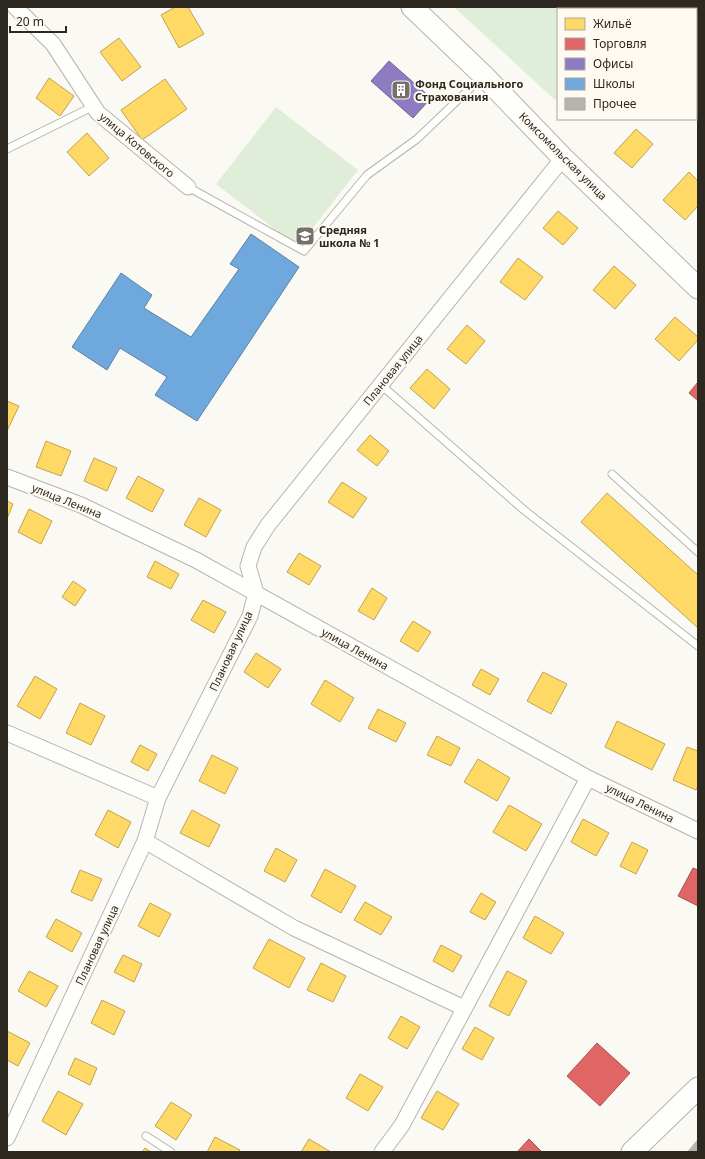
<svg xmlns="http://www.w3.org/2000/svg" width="705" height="1159" viewBox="0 0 705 1159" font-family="'Noto Sans',sans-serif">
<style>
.green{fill:#e0eed9}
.homes{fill:#ffd966;stroke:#c0a451}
.shops{fill:#e06666;stroke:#aa5351}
.offices{fill:#8e7cc3;stroke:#716392}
.schools{fill:#6fa8dc;stroke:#5b82a4}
.building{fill:#b6b4ae}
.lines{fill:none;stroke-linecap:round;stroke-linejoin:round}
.lane-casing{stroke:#b6b4ae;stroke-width:9}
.street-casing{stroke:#b6b4ae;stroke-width:17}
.secondary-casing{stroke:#b6b4ae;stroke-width:23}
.lane{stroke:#fefefd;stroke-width:7}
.street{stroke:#fefefd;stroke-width:15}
.secondary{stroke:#fefefd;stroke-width:21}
.labels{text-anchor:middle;stroke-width:4;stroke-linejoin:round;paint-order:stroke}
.poi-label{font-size:11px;font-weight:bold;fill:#2d2820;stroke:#fefaf1;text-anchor:start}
.street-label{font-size:11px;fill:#2d2820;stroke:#fefaf1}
</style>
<rect width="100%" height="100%" fill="#fbf9f4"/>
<path class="green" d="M454,7H662L663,9H558V98L555,100Z
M276,107L358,170L298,247L216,184Z"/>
<path class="homes" d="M175,7H188L204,34L179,48L161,15Z
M119,38L141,67L122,81L100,52Z
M49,78L74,96L60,116L36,98Z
M165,79L187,109L142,140L121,110Z
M636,129L653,144L632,168L614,153Z
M87,133L109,158L89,176L67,152Z
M689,172L698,181V206L685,220L663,200Z
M558,211L578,228L563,245L543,228Z
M518,258L543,277L525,300L500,282Z
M614,266L636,285L615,309L593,290Z
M675,317L698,337V340L679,361L655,339Z
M467,325L485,341L466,364L447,349Z
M427,369L450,389L434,409L410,388Z
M7,401L19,406L7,431Z
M370,435L389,451L377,466L357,450Z
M46,441L71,451L61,476L36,467Z
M94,458L117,468L107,491L84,481Z
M138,476L164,490L152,512L126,498Z
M342,482L367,498L353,518L328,502Z
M607,493L698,575V628L581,522Z
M199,498L221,510L206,537L184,525Z
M7,501L13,504L7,519Z
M29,509L52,521L41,544L18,532Z
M299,553L321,566L309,585L287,572Z
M155,561L179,574L171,589L147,577Z
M73,581L86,590L75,606L62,597Z
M372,588L387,598L374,620L358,611Z
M203,600L226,612L214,633L191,620Z
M413,621L431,632L418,652L400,641Z
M256,653L281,669L268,688L244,672Z
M481,669L499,679L490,695L472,685Z
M543,672L567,684L551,714L527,701Z
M35,676L57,689L40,719L17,706Z
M325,680L354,698L340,722L311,704Z
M80,703L105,716L91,745L66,733Z
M378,709L406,723L396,742L368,728Z
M617,721L665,744L652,770L605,747Z
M437,736L460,748L451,766L427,755Z
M140,745L157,754L148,771L131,762Z
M687,747L698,751V786L696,790L673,780Z
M212,755L238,768L225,794L199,781Z
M478,759L510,778L497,801L464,782Z
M509,805L542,824L526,851L493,832Z
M108,810L131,822L118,848L95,835Z
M192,810L220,825L209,847L180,833Z
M583,819L609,833L596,856L571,842Z
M632,842L648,850L636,874L620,866Z
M276,848L297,860L285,882L264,871Z
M325,869L356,886L341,913L311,896Z
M80,870L102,879L92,901L71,892Z
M481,893L496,902L485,920L470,912Z
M365,902L392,917L381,935L354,920Z
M150,903L171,914L159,937L138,926Z
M535,916L564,933L551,954L523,938Z
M56,919L82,933L72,952L46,937Z
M269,939L305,958L289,988L253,968Z
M441,945L462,956L453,972L433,961Z
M123,955L142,964L134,982L114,972Z
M321,963L346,976L333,1002L307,990Z
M29,971L58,986L46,1007L18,991Z
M507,971L527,981L509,1016L489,1006Z
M102,1000L125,1011L114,1035L91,1023Z
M401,1016L420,1027L407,1049L388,1038Z
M475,1027L494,1038L482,1060L462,1049Z
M7,1031L30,1043L18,1066L7,1060Z
M75,1058L97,1068L90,1085L68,1074Z
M360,1074L383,1087L368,1111L346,1098Z
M58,1091L83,1104L66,1135L42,1121Z
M437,1091L459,1104L443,1130L421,1118Z
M171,1102L192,1115L176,1140L155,1126Z
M215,1137L240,1150L239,1152H207Z
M309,1139L331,1152H301Z
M145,1148L151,1152H142Z"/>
<path class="shops" d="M698,382V401L689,393Z
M693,868L698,870V906L678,896Z
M597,1043L630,1073L600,1106L567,1076Z
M529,1139L542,1152H517Z"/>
<path class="offices" d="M389,61L431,98L413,118L371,81Z"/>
<path class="schools" d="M251,234L299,267L197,421L155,395L167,377L120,348L107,370L72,347L121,273L152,295L144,308L191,337L239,269L230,264Z"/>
<path class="building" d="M687,7H698V29L696,25V9H688Z
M697,1140L698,1141V1152H687Z"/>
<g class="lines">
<g class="lane-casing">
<path id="lane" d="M7,149L94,106
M188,187L304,251L367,175L417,139L482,77
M381,385L524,510L698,646
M612,474L698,552
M146,1136L171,1152"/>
</g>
<g class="street-casing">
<path id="street" d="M15,7L53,44L98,113L188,187
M7,477L81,505L196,560L588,778L698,831
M7,733L158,798
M145,841L294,928L464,1008
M7,1138L145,841L158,798L250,616L256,593L248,566L254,547L268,525L563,158
M382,1152L402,1125L588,778"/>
</g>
<g class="secondary-casing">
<path id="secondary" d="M412,7L483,75L563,158L698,288
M632,1152L698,1088"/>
</g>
<use href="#lane" class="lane"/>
<use href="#street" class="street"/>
<use href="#secondary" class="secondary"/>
</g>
<defs>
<g id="building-square" transform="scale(1)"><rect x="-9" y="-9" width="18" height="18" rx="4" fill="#75716a" stroke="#fefaf1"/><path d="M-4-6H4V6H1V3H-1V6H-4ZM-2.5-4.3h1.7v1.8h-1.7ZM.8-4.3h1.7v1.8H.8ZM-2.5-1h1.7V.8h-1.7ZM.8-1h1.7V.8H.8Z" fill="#fff"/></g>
<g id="school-square" transform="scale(1)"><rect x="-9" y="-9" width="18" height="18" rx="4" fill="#75716a" stroke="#fefaf1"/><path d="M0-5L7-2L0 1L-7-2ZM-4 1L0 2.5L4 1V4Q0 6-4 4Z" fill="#fff"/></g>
</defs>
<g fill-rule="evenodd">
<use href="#building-square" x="401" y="90"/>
<use href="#school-square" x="305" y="236"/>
</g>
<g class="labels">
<g class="poi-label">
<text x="415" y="88">Фонд Социального<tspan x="415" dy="13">Страхования</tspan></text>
<text x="319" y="234">Средняя<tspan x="319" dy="13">школа № 1</tspan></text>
</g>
<g class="street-label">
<text transform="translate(137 145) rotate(40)" y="4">улица Котовского</text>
<text transform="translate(563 156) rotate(45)" y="4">Комсомольская улица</text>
<text transform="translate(393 370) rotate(-51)" y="4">Плановая улица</text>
<text transform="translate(67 501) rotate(22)" y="4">улица Ленина</text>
<text transform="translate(355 649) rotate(29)" y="4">улица Ленина</text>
<text transform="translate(231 651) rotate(-65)" y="4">Плановая улица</text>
<text transform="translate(640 803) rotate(26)" y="4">улица Ленина</text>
<text transform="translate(97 945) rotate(-65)" y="4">Плановая улица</text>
</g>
</g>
<rect width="705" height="1159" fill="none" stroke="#2d2820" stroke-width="16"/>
<rect x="557" y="8" width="140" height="112" fill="#fefaf1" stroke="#aaa69d"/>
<rect x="565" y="18" width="20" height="12" fill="#ffd966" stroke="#aaa69d"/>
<text x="593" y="28" font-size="12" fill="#2d2820">Жильё</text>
<rect x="565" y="38" width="20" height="12" fill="#e06666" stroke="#aaa69d"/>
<text x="593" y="48" font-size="12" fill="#2d2820">Торговля</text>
<rect x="565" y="58" width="20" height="12" fill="#8e7cc3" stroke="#aaa69d"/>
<text x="593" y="68" font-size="12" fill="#2d2820">Офисы</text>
<rect x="565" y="78" width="20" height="12" fill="#6fa8dc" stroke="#aaa69d"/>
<text x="593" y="88" font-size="12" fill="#2d2820">Школы</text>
<rect x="565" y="98" width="20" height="12" fill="#b6b4ae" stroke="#aaa69d"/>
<text x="593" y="108" font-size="12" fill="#2d2820">Прочее</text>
<path d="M10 26v6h56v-6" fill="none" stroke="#2d2820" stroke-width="2"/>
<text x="16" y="26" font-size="12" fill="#2d2820" stroke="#fefaf1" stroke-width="3" paint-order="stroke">20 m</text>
</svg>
